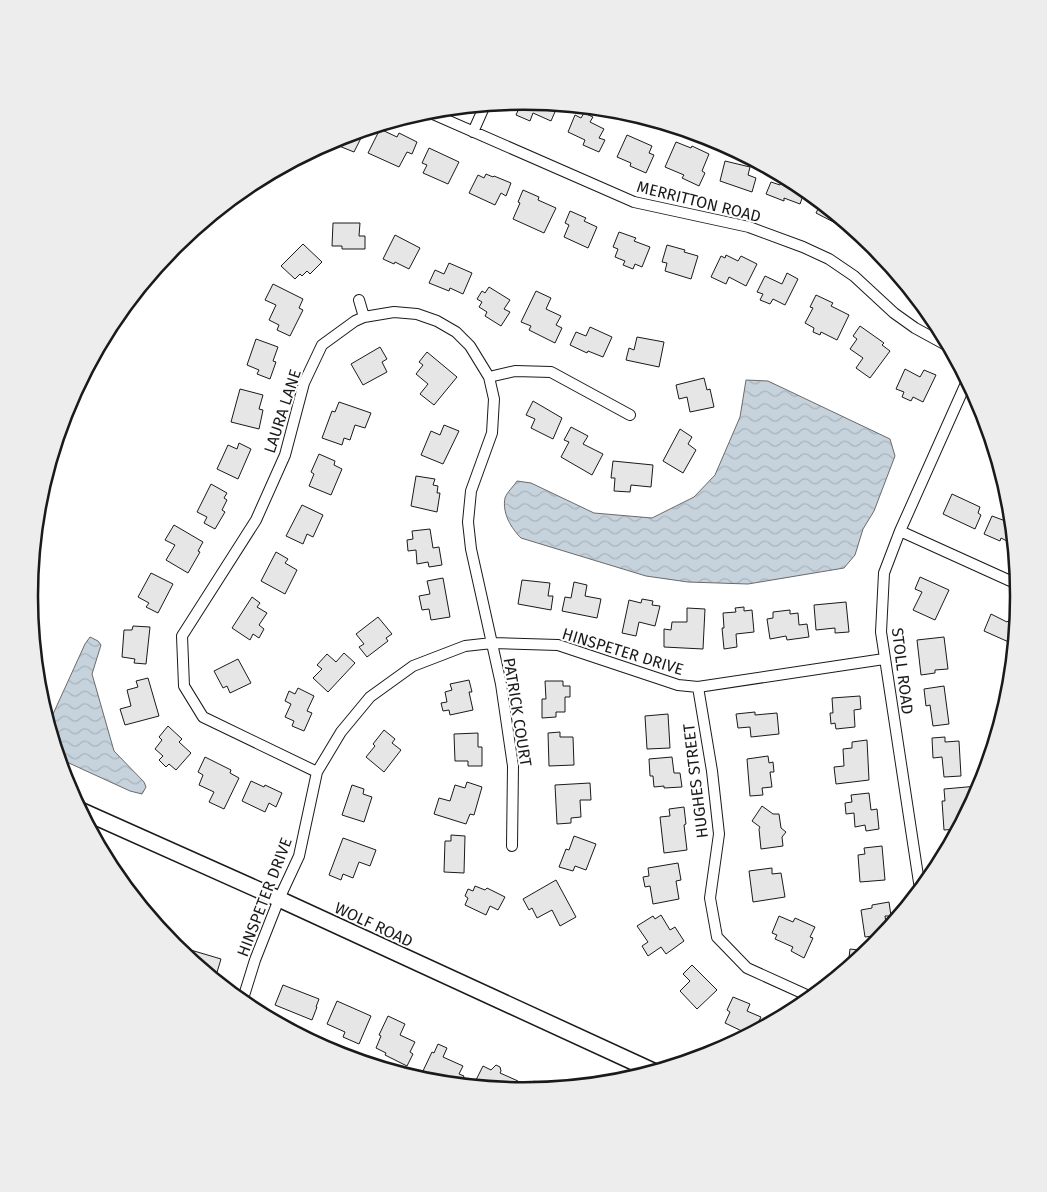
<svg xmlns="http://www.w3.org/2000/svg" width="1047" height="1192" viewBox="0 0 1047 1192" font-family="'Fira Sans',sans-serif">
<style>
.water{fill:url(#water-waves);stroke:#6a6a6a}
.building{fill:#e6e6e6;stroke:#1a1a1a}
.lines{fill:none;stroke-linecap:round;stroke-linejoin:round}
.street-casing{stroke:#1a1a1a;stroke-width:12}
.secondary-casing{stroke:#1a1a1a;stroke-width:18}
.street{stroke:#fff;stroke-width:10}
.secondary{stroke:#fff;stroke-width:15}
.labels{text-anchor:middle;stroke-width:4;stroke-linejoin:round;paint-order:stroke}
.street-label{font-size:16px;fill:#1a1a1a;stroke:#fff}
.rim{fill:none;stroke:#1a1a1a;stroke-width:2.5}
</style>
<defs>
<pattern id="water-waves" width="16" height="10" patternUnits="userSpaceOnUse" patternTransform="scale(1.25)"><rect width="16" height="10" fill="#c6d2dc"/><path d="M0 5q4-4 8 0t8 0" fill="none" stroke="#aab4bc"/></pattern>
</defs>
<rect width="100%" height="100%" fill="#fff"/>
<path class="water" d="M746,380L768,381L890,439L895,456L874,511L863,529L855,555L844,568L748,584L688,582L646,576L521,538C511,528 502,513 505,498C507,492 514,486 517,481L531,483L594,513L652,518L694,497L715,475L740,417Z
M90,637L98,641L101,645L92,674L114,751L144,782L146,787L142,794L130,791L58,758L48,725L85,644Z"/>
<path class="building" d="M522,101H524L558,105L551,121L533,113L530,121L516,115Z
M584,113L593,117L590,122L604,129L599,138L605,140L599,152L583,145L585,140L568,132L575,115L581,118Z
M380,129L397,137L399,133L417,142L412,154L407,152L399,167L368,153Z
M365,130L354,152L339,146L344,136Z
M627,135L652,146L649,153L654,155L646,173L630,166L631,163L617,157Z
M676,142L691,148L692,146L709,154L702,171L705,173L699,186L682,178L684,175L665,167Z
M429,148L459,162L448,184L423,173L427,165L422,163Z
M725,161L750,167L748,175L756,178L752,192L720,181Z
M486,174L493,177L494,176L511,183L506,196L501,193L495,205L469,193L478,175L484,178Z
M784,177L805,190L800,204L784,198V201L766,194L771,182L780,185Z
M523,190L539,197L538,200L556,208L544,233L513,219L520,203L518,202Z
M821,203L847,225L845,228L816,213Z
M570,211L586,218L584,221L597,227L588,248L564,237L569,225L565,223Z
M333,223H360L359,236H365V249H342V246H332Z
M619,232L636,238L634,241L650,247L642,267L635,264L633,269L623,265L625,261L615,257L618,249L613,247Z
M395,235L420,248L409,269L395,262L394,264L383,259Z
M303,244L322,262L310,274L307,271L302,276L300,274L295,279L281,266Z
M667,245L685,250L684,252L698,256L691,279L665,271L667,263L662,262Z
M726,255L738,261L741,256L757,264L746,286L729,277L726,284L711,277L721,256L725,258Z
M449,263L472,273L463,294L450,288L449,291L429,283L435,270L444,274Z
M787,273L798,279L785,305L773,299L770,304L760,300L763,294L757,292L765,276L782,284Z
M273,284L303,299L299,308L303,310L290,336L277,330L279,325L269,320L276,305L265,300Z
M489,287L510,300L504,309L510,312L501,326L485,316L487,312L479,307L482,302L477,299L482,291L485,293Z
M536,291L551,298L546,309L561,316L556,325L562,328L555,343L529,330L531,326L521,322Z
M816,295L833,303L831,306L849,315L837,340L821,332L820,335L813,332L814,328L805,323L813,308L810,307Z
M860,326L884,343L882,345L890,351L870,378L856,368L863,358L850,349L857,339L853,336Z
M590,327L612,337L603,357L588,351L587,353L570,345L576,332L586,336Z
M637,337L664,342L659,367L626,360L629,348L634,350Z
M256,339L278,347L273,361L276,362L270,379L257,374L259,370L247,365Z
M380,347L387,359L382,362L387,372L363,385L351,364Z
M427,352L457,377L434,405L420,394L428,384L416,374L423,365L419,362Z
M905,369L920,377L924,370L936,375L923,402L913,397L911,401L902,397L904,392L896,389Z
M704,378L707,390L710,389L714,407L690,412L687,397L679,399L676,385Z
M240,389L263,395L259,409L263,410L259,429L231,422Z
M533,401L562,418L553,439L531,428L535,419L526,415Z
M339,402L371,413L365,428L355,425L350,440L344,438L342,445L322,438L332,411L335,412Z
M444,425L459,431L443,464L421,455L431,431L440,435Z
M571,427L588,436L583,444L603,454L592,475L561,457L569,442L564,440Z
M680,429L692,437L688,444L696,450L683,473L663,461Z
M239,443L251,449L238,479L217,469L228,445L237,449Z
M319,454L335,461L334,465L342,469L331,495L309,486L314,474L311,472Z
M613,461L653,465L651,487L631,485L630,492L614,491L615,478H611Z
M416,476L435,479L433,485L438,486L437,493H440L437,512L411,506Z
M211,484L227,493L224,498L227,500L222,510L225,512L215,529L204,523L207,517L197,512Z
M952,494L980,507L978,513L981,515L975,529L943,514Z
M302,505L323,515L313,537L307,534L303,544L286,536Z
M992,516L1011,523L1013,544L1001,538L1000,541L984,534Z
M174,525L203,542L198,551L200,552L188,573L166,560L175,545L165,540Z
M430,529L433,548L439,547L442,565L429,567L428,562L417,564L416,550L408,551L407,540L413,539L412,531Z
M276,552L288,559L285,563L297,570L285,594L261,581Z
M151,573L173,584L158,613L146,607L149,603L138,597Z
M920,577L949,590L935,620L913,610L922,592L915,589Z
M443,578L450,617L431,620L429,609L422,610L419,596L430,594L427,581Z
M522,580L550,583L548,596H553L551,610L518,604Z
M574,582L587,585L585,596L601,599L597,618L562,611L565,597L571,598Z
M252,597L260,603L257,607L267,613L259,625L264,629L259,638L253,634L250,640L232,628Z
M642,599L653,601L652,605L660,606L655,626L639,622L636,636L622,633L629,600L641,603Z
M846,602L849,632L835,633V628L816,630L814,605Z
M744,607V611L752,610L754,632L736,634L737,647L724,649L722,628H724L723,613L736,612L735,608Z
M687,608L705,609L703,649L664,647V629L671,630L672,622H687Z
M790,610V614L798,613L799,625L807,624L809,637L787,640L786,636L770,639L767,619L773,618V612Z
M991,614L1007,622L1009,620L1016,623L1014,637L1011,643L984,631Z
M378,617L392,634L386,638L388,641L367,657L359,647L364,644L356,634Z
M133,626L150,627L146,664L134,663L135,659L122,657L124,630H132Z
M944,637L948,669L935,670V673L921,675L917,640Z
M344,653L355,663L328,692L313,678L322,669L317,665L327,654L336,662Z
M238,659L251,683L230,693L227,686L223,688L214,671Z
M148,678L159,716L125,725L120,709L131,706L127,690L138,687L136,681Z
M469,680L472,692H469L473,710L450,715L449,710L443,711L441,703L447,702L445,692L452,690L450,684Z
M545,681H563V686H570V697H565V712H556V717L542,718V699H546Z
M944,686L949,724L933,726L930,705L926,706L924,689Z
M298,688L314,696L307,711L312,713L304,731L292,726L294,721L285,717L291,704L285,701L289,691L295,694Z
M860,696L861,709L854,710L855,727L836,729L835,723L831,724L830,713H833L832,698Z
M755,712V715L777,713L779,734L751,737L750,727L738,728L736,714Z
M668,714L670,748L647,749L645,716Z
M168,726L182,739L179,742L191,753L176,770L169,764L166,767L159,760L163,756L155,749L162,740L159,737Z
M384,730L395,739L392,743L401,750L384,772L366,757L375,746L373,744Z
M560,732V737H573L574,765L549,766L548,733Z
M478,733V747H482V766H468V761H455L454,734Z
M945,737V742L959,741L961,776L944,777L942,757L933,758L932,738Z
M867,740L869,780L836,784L834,767L844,766L843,749L852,748V742Z
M768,756L769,763L773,762L774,772H770L772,787L762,788L763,795L750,796L747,759Z
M205,757L231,770L230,773L239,778L224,809L209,802L214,792L199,785L203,775L198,772Z
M672,757L674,773H680L682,787L664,788V786L654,787L653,776H650L649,759Z
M251,781L264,787L265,785L282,793L276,807L269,803L265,812L242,801Z
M467,782L482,787L474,815L470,814L466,824L434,814L439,798L450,801L455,785L465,788Z
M590,783L591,800H580L581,817L571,818V823L557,824L555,785Z
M352,785L364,789L363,794L372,797L364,822L342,815Z
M978,786V790L971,803L969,804V806L957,829L944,830L942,801H945L944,789Z
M869,793L871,810L877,809L879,829L866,831L865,825L855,827L854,813L846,814L845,803L852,802L851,795Z
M762,806L773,814H779L781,828L786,832L782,837L783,846L761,849L759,829L760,827L752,821Z
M684,807L686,824L684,825L687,850L664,853L660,817L670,816L669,809Z
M451,835L465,836L464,873L444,872L445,841H451Z
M574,836L596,844L586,870L575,866L573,871L559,867L566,849L569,850Z
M343,838L376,850L370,866L359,862L353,878L343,874L341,880L329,875Z
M882,846L885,880L860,882L858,855L865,854L864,848Z
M678,863L681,880L676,881L679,899L653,904L650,886L645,887L643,877L649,876L648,868Z
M772,868V874L781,873L785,897L753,902L749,871Z
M556,880L576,917L560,926L552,910L537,918L532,908L529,910L523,899Z
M475,886L485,890L487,888L505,897L498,910L490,906L486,915L465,905L468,898L465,896L468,889L473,891Z
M889,902L891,916H885L887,929L882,935L865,937L861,910L872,908V905Z
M661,915L670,930L675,927L684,941L666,954L661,947L648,956L642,946L648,942L637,926L653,916L655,919Z
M779,916L793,922L795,918L815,927L810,937L813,938L804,958L791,951L793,947L775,939L777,935L772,933Z
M184,948L221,959L215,979L182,953Z
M850,949L867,951L848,966Z
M692,965L717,990L697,1009L680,991L690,981L683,974Z
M283,985L319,999L316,1007H317L312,1020L275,1005Z
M733,997L750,1004L747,1011L761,1017L754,1031L748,1034L725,1023L730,1012L727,1010Z
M337,1001L371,1016L359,1044L343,1037L345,1032L327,1024Z
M388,1016L405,1024L400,1035L415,1042L410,1052L413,1054L407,1066L385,1055L386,1053L376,1048L381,1036L379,1035Z
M438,1044L447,1048L443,1057L463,1066L459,1074L464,1076L460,1084L445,1083L422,1073L432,1052L434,1053Z
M496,1065L500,1067L501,1071L500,1073L518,1081L514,1090L473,1086L483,1066L491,1070Z
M534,1081L549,1088L530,1090Z"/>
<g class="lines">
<g class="street-casing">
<path id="street" d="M426,111L634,202L749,227L803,247L829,259L854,276L894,313L915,328L948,346
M473,132L485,105
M359,300L364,317
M489,377L515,371L551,372L630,415
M900,531L1017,584
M698,687L712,771L719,834L710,898L717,937L747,968L811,997
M317,772L203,717L184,686L182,636L256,520L285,455L304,383L322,345L355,321L364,317L394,312L417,314L437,321L456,332L470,346L489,377L494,399L492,433L471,491L468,522L471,549L501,684L513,766L512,846
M920,889L881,632L884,573L900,531L967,381
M242,1002L255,960L279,899L299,856L317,772L341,732L370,697L413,666L465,646L492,643L558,645L678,685L698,687L884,659"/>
</g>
<g class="secondary-casing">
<path id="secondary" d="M80,810L279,899L653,1071"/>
</g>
<use href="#street" class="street"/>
<use href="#secondary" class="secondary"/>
</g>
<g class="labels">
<g class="street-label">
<text transform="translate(699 201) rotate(14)" y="6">MERRITTON ROAD</text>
<text transform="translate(282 411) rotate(-72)" y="6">LAURA LANE</text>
<text transform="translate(623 651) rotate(17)" y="6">HINSPETER DRIVE</text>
<text transform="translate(903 671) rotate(83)" y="6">STOLL ROAD</text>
<text transform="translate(518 712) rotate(81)" y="6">PATRICK COURT</text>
<text transform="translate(695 781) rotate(-97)" y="6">HUGHES STREET</text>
<text transform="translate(264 897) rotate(-69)" y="6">HINSPETER DRIVE</text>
<text transform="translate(374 924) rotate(25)" y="6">WOLF ROAD</text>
</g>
</g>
<path d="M0 0H1047V1192H0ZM38 596a486 486 0 1 1 972 0a486 486 0 1 1-972 0Z" fill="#ededed" fill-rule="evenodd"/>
<path class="rim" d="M38 596a486 486 0 1 1 972 0a486 486 0 1 1-972 0Z"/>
</svg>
